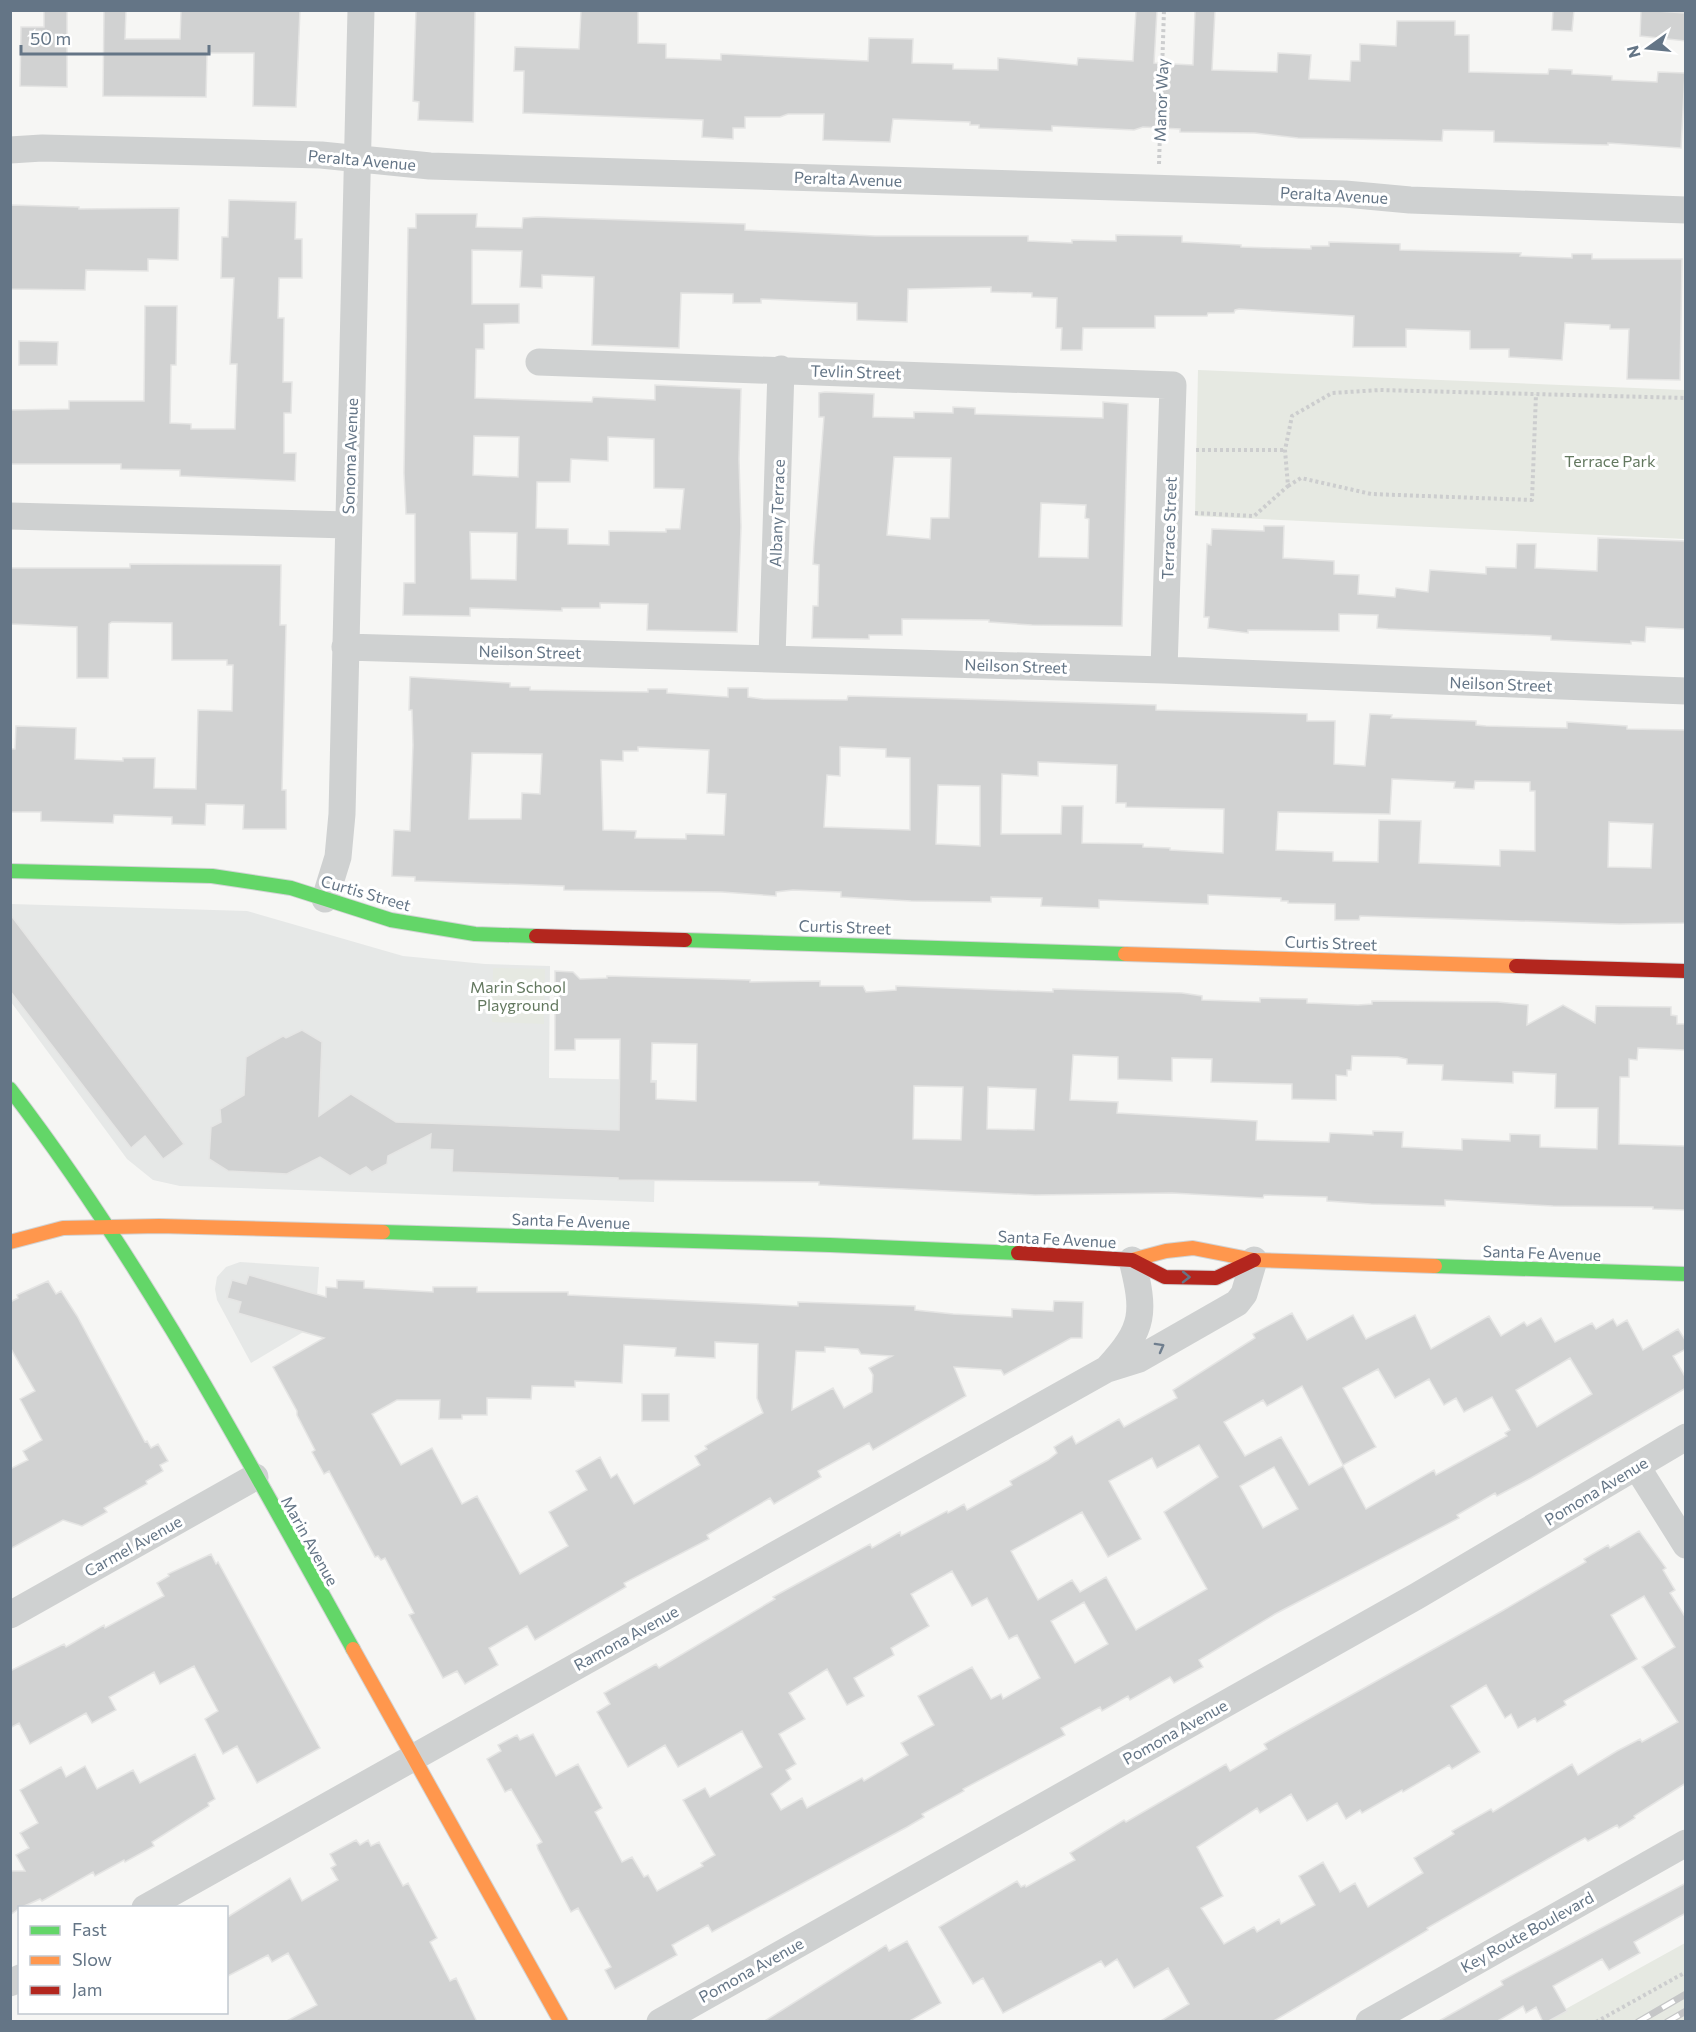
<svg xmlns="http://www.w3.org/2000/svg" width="1696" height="2032" viewBox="0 0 1696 2032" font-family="Commissioner,sans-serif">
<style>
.built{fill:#e6e8e7}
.park{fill:#e6e9e2}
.building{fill:#d1d2d2;stroke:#e5e5e4;stroke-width:1.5;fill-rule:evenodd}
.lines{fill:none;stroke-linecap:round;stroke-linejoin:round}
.fast-casing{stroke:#d1d3d4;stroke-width:16}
.slow-casing{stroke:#d1d3d4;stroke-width:16}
.jam-casing{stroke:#d1d3d4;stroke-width:16}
.path{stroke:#cccdce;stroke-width:4;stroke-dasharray:3 3;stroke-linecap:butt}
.street{stroke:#cfd1d1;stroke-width:27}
.fast{stroke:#63d668;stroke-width:14}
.slow{stroke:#ff974d;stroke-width:14}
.jam{stroke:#b3261e;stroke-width:14}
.rail-casing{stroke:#c5c6c7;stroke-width:7}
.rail{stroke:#fff;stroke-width:4.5;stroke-dasharray:14;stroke-linecap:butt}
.oneway{stroke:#647586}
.oneway2{stroke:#6f7e8e}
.labels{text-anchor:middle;stroke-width:6;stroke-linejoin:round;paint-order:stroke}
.street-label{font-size:16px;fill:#647586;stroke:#fff}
.park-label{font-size:16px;fill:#63785f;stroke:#fff}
</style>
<rect width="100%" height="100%" fill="#f6f6f4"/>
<path class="built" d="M11,904L247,911L403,956L485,964L550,966L549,1078L657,1080L654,1202L180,1186L153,1180L127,1159L11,1002Z
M240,1262L319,1267L315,1325L251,1363L217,1300L215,1289L217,1277L226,1267Z"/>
<path class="park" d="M1198,370L1685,390V539L1195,516Z
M493,968L545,969L544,1024L492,1022Z
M1685,1943V2021H1544Z"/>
<path class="building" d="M44,10H67V87L20,86L21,27H44Z
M104,10H126L125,39H180L181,10H300L296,107L253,106L254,53H207L206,97L103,96Z
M416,10H475L473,122L418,120L419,102L413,101Z
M581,10H638V43L666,44V58L721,60V54L868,61L869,38L913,39L912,63L953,64V69L998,70V58L1077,65L1078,58L1133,61L1136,10H1157L1154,63L1193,65L1195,10H1215L1212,70L1277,72L1278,53L1311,55L1309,79L1350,81L1351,61H1360V44L1396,46L1397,21H1455V35H1469V72L1548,74L1549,69L1572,70V74L1612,76V80L1657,82L1658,72L1685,73L1681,148L1608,143V145L1494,142V131L1443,130L1442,141L1403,140L1298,138L1255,133L1180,132V129L1143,127L1134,130L1052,126V131L979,128V125H970V122L893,119L890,142L823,140L824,114H788L780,117H745V128H733V139L702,137L703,120L523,113L524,71H514L515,47L579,49Z
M1553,10H1574L1572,31L1552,30Z
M1641,10L1686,13V41L1640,36Z
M229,200L296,202L295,239H302V278H279L278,318H284L283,382H292L291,413H284V453H296L295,481L180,476V470L121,469V464H10V410L69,409V401H144L145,306H177L176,365H171L170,423L191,424V429H235L237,364H230L234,278H221L222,237H228Z
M10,205L79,207V209L179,208L178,260L148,259V271L86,270L85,290L10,289Z
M416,214H477L476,227L522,228L523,218L537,217L745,224V230L875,236H1028V241L1072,243V240L1116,241V235L1182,236V242L1241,245V247L1311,249V246H1329V242L1400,244V250L1521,253L1520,256L1572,258V254H1592V259H1682L1680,380L1627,379L1629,329H1610V325L1565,323L1562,360L1509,357V349H1470V331L1406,329V347H1353L1354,316L1239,309L1235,310L1234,313H1208L1207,316H1155V328H1083L1082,350H1061L1062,328H1056L1057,298L1032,297V293L991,292V287L908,289L907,322L857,320V303L761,299V303H733V294L681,293L679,348L592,345L594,277L542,275V288L520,287L522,251L472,250V304H519V323L484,324V349H476L475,398L592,402L593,397L655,400V385L741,389L739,459L741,527L737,632L647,630L648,604L600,603V608H562V611L470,608V616L403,615L404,583H415V514H406L404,473L408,228H416ZM474,436L519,437L518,477L473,475ZM608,437L654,439V488L684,489L680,529H666V532L609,531V545L568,544V529L536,528L537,482H570L571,459L608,461ZM470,532L517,533L516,580L471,579Z
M19,341L58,342L57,365H19Z
M825,392L874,394L873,417L914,418V412L953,413V407L975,408V414L1103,418V402L1128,404L1122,626L1032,625L989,622V620L902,619V635H869V639L812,638L813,606H818L819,565L813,564L814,545L824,417H819V393ZM894,457L951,458L949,518H931L930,539L887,535ZM1041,503L1086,505L1085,518L1089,519L1088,558L1039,557Z
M1264,526H1284L1283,558L1334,561V574L1359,575L1358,594L1395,597L1396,588L1428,592L1430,570L1486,574V567L1516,568L1517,544H1536L1535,568L1597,571L1598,538L1686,541V629L1646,627L1645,642L1631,641V644L1551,640V636L1388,629L1377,628L1378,615L1339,614V631L1248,630V633L1208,628L1209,617H1204L1207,544L1211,545L1212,529L1264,531Z
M130,564L281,565L280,625H286L282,790H286V829H243L244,805L206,804L205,825L172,824V817L114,815L113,823L41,821V812H10V749H15L16,726L76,728L75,759L123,761V758H155L154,788L196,789L198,710L232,711L233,665H227V660H172V623L112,622L109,624L108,678H77V627L10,624V568H130Z
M410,677L510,683V687H530V690L648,692V689H667V693L728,697V688H748V697L762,699L847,700L848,696L927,698L1156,705V710L1307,714V721H1335L1334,764L1365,766L1370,714L1392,715L1391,718L1476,721V725L1486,726L1567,728V722L1627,726V729L1686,730V923L1619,924L1360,916L1359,920H1335V904L1288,903V901H1281V898L1208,895V904L1099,900V908L1041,906L1042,898L991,897V902L911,901L841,897V892L793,890L776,892V896L722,892L564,890V886L415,881V877L392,876L394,830L410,831L413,745L412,710H409ZM638,747L709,750L707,793L726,794L724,835L686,834V839L635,838L636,831L603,830L601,760L623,761V751H638ZM840,747L886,749V757L910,758V830L824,827L827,775L840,776ZM472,753L542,754L540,794L522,793L521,819H469ZM1038,762L1117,765L1116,803H1126V807L1224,809L1223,853L1170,850V848L1143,847V844L1082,843L1083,806H1062L1061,834H1001L1002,774L1038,776ZM1392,779L1455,782L1454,788L1474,789L1475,781L1530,782V791H1535V851L1500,850V866L1419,863L1421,821L1379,820L1378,862L1333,861V852L1276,850L1278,812L1390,814ZM938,785L980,786V846L936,844ZM1609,822L1653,824L1651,868L1608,867Z
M10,914L184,1144L163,1159L145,1136L131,1148L10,991Z
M555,971L573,972L580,979L607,978V976L750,980V982L820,981V986H863L866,992L896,990V986L1053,992V989L1182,993L1202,996V1000L1260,1002V998L1307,999V1003L1358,1005L1372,1004V1001L1498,1002L1528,1005L1527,1025L1563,1005L1595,1023L1596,1006L1671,1007V1015L1677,1016V1024H1686V1050L1638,1048L1637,1060L1629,1059V1077H1620L1619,1144L1686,1146V1210L1653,1209V1207L1553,1206L1445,1200V1206L1371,1204L1327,1201V1197L1264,1195L1263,1198L1172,1193L1035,1195L819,1185V1182L618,1180V1178L452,1172L453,1150L430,1149L431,1134L388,1156L387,1164L372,1172L366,1167L350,1176L320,1157L287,1174L228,1171L209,1159L211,1127L221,1122L220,1109L244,1095L246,1057L283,1036L286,1038L302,1030L322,1042L319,1116L351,1094L396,1122L619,1130L620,1039H575V1050H555ZM652,1043L697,1044L696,1101L656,1099V1082H651ZM1073,1055L1118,1057V1079L1172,1081V1058L1212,1059L1211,1082L1292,1084V1099L1336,1100V1075L1347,1076V1070H1351L1352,1056L1398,1057L1407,1059V1064L1443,1065L1442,1080L1513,1083V1072L1556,1074L1555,1108H1598L1597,1149L1540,1147V1135L1510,1134V1141L1462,1139V1150L1402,1147L1403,1132L1373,1131V1135L1330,1133L1329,1142L1256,1140L1257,1121L1117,1113L1118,1102L1070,1100ZM914,1086L963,1087L961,1140L913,1139ZM988,1087L1036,1089L1034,1130L987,1129Z
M249,1275L326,1297V1287L337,1288V1280L364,1281V1288L433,1292V1287H477V1292H568V1295L798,1306V1302L915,1306V1310L953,1314L1012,1317V1309L1053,1311L1054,1301L1083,1302L1082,1338H1071L1004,1375L1001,1370L954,1367L966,1396L873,1450L869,1443L818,1471L821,1477L774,1504L770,1498L707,1535L709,1539L624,1583L626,1587L535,1640L527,1626L489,1648L498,1665L465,1684L457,1671L443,1678L409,1615L414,1613L385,1558L381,1560L378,1556L375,1557L329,1471L324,1474L312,1452L315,1450L297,1415V1411L273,1367L324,1338L238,1313L241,1302L227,1298L232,1280L246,1284ZM715,1342L758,1344L757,1398L763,1413L705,1446L707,1449L695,1456L700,1465L634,1504L617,1474L611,1478L600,1457L576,1471L587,1490L549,1512L568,1546L520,1574L477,1496L462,1504L432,1448L401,1465L372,1414L397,1400H440L439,1419H462V1415H487V1398L531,1399L532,1386L575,1387V1381L622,1383L624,1345L676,1348L675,1356L715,1358ZM825,1347L858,1349L861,1354L892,1356L869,1368L873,1375L872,1392L844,1408L833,1388L792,1410L796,1351L825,1352Z
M48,1281L56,1294L61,1291L77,1316L145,1442L147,1441L151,1448L158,1444L168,1461L160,1465L163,1471L146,1481L147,1484L104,1508L107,1512L82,1526L63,1520L10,1549V1469L28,1460L23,1451L42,1440L20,1399L35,1391L10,1347V1302L18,1298L17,1295Z
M1292,1313L1307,1340L1353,1315L1366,1339L1415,1315L1431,1349L1489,1316L1501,1336L1524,1322L1527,1326L1541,1318L1555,1342L1592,1323L1596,1329L1613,1319L1617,1326L1627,1320L1643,1350L1678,1329L1686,1341V1349L1673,1356L1686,1378V1388L1531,1478L1497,1496L1495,1493L1457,1515L1459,1518L1275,1614L1199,1660L1203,1667L1174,1683L1170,1677L1130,1700L1128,1696L1102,1711L1100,1707L1061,1728L1065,1735L963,1789L964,1791L922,1814L924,1817L907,1827L712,1932L708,1925L672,1945L677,1955L615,1989L605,1970L611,1967L578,1908L571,1912L538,1849L537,1845L542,1842L511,1789L505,1792L487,1759L501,1751L498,1745L517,1735L520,1740L533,1734L556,1776L578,1764L602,1808L595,1812L622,1862L632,1857L644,1877L648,1875L657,1891L703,1866L701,1863L715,1855L683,1800L705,1788L710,1797L762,1767L742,1731L678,1767L665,1745L628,1767L597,1712L610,1704L604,1693L656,1664L659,1668L775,1599L773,1597L870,1544L872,1548L900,1532L901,1536L947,1511L948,1513L964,1504L967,1510L1012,1485L1010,1481L1048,1460L1057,1453L1054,1447L1072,1436L1076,1444L1119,1419L1124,1427L1177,1398L1173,1390L1255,1338L1253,1334ZM1570,1358L1592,1394L1537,1427L1516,1390ZM1378,1369L1395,1398L1429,1379L1444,1405L1456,1398L1464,1412L1492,1397L1510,1430L1505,1433L1507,1436L1436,1475L1434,1470L1366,1509L1343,1466L1309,1485L1281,1437L1245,1456L1224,1422L1263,1400L1267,1406L1302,1386L1343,1465L1376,1447L1343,1388ZM1199,1445L1218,1477L1164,1512L1207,1589L1136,1630L1106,1577L1080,1592L1072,1580L1038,1600L1011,1551L1082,1512L1108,1557L1141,1539L1109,1481L1152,1458L1157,1468ZM1274,1467L1298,1509L1263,1528L1240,1486ZM952,1571L972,1606L987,1598L1009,1639L1017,1635L1040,1678L1003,1699L1001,1694L991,1699L972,1667L918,1696L934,1725L901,1743L908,1755L864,1781L862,1778L807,1808L802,1798L781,1810L771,1794L791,1779L786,1770L796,1764L779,1734L805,1719L789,1693L827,1669L847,1705L864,1696L854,1678L894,1655L891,1648L929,1626L911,1594ZM1084,1602L1108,1644L1075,1663L1051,1621Z
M642,1394H669V1421H642Z
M1639,1531L1666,1568L1663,1570L1675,1590L1670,1593L1686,1618V1783L1634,1816L1635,1818L1619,1828L1617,1825L1588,1841L1585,1838L1574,1844L1427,1928L1428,1930L1272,2022H1159L1189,2004L1168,1968L1134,1988L1117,1959L1105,1967L1101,1961L1003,2013L983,1978L973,1984L939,1927L1017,1881L1021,1887L1025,1885L1026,1887L1075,1860L1070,1853L1124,1820L1126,1822L1226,1764L1230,1771L1267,1749L1264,1744L1285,1732L1502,1611L1586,1562L1584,1559L1608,1545L1610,1548ZM1644,1596L1675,1647L1642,1667L1678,1722L1642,1742L1640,1739L1617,1751L1578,1775L1572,1764L1493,1812L1491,1809L1452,1831L1454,1834L1414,1858L1423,1873L1368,1907L1355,1883L1340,1892L1323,1862L1299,1876L1315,1905L1281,1924L1279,1919L1257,1932L1254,1927L1224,1944L1201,1908L1223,1896L1197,1847L1257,1808L1260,1813L1291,1794L1307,1821L1337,1803L1346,1819L1360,1810L1362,1813L1402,1790L1403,1792L1449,1765L1452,1769L1480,1752L1451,1706L1486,1685L1505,1718L1511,1714L1518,1728L1535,1718L1537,1722L1566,1705L1564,1701L1637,1659L1611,1615Z
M211,1554L216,1564L218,1562L320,1748L257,1783L237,1746L223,1754L205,1719L218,1711L194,1666L160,1684L154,1672L109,1697L116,1710L92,1723L86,1713L30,1744L19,1723L10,1728V1671L64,1644L66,1647L104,1625L105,1628L164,1596L157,1583L169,1576L168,1574Z
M195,1754L215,1799L208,1803L209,1806L152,1842L154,1846L125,1862L124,1860L95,1876L93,1872L42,1901L40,1899L20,1908L10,1915V1871H25L16,1855L29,1848L20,1833L38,1823L20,1790L61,1767L66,1777L85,1766L97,1789L133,1770L140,1783Z
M356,1840L360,1845L368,1840L371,1846L379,1842L403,1886L408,1883L437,1938L430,1942L450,1981L456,1978L477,2022H285L317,2005L288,1953L272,1962L268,1955L226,1977V1918L290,1878L302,1901L338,1880L331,1868L336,1865L330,1854Z
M1686,1883V1913L1634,1942L1640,1953L1609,1970L1602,1959L1553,1986L1567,2011L1547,2022H1543L1536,2007L1526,2013L1523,2006L1496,2022H1437L1503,1985L1501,1981Z
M907,1941L941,2003L908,2022H763L886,1945L889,1951Z"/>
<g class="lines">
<g class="fast-casing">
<path id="fast" d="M10,871L212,876L291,888L391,920L475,934L536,936
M685,940L1125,954
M10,1089C144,1264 246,1457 353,1649
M383,1232L830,1245L1018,1253
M1435,1266L1686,1274"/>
</g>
<g class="slow-casing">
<path id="slow" d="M1125,954L1516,966
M10,1242L63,1228L159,1226L383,1232
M1132,1260L1166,1251L1193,1248L1254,1260L1435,1266
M353,1649L561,2022"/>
</g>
<g class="jam-casing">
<path id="jam" d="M536,936L685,940
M1516,966L1686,971
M1018,1253L1132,1260L1165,1277L1216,1278L1254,1260"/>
</g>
<path class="path" d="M1159,164L1164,10
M1196,450H1285
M1288,486L1301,478L1371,494L1532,500L1536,394
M1195,513L1254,516L1288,486L1285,450L1292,416L1332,393L1380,390L1686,398
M1596,2022L1686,1972"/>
<path class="street" d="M10,150L42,148L321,155L430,166L1345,194L1410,200L1686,210
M539,362L1173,385L1164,670
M10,516L348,525
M345,647L1164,670L1686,691
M772,658L781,369
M325,899L338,857L342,814L361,10
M1108,1368C1145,1328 1145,1312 1132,1260
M1637,1467L1686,1545
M10,1615L255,1477
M145,1908L1107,1369L1139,1359L1237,1303L1244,1294L1254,1260
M10,1983L20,1978
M660,2022L1417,1596L1686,1437
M1369,2022L1686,1843"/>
<use href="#fast" class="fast"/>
<use href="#slow" class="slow"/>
<use href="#jam" class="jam"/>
<g class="rail-casing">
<path id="rail" d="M1638,2022L1686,1994
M1667,2022L1686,2011"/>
</g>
<use href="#rail" class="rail"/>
</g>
<defs><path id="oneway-chevron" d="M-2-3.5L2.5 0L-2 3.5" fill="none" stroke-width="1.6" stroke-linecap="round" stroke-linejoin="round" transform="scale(1.5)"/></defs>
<use class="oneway" href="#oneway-chevron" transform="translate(1186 1277) rotate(1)"/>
<use class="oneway2" href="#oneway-chevron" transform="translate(1160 1347) rotate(-29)"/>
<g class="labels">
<g class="street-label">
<text transform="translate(1161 100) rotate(-88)" y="6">Manor Way</text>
<text transform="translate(362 160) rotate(5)" y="6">Peralta Avenue</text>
<text transform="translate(848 179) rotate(2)" y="6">Peralta Avenue</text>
<text transform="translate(1334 195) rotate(3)" y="6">Peralta Avenue</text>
<text transform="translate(856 372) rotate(2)" y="6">Tevlin Street</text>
<text transform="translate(350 456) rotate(-88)" y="6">Sonoma Avenue</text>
<text transform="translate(777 513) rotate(-88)" y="6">Albany Terrace</text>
<text transform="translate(1169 528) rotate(-88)" y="6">Terrace Street</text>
<text transform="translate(530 652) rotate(1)" y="6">Neilson Street</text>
<text transform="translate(1016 666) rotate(2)" y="6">Neilson Street</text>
<text transform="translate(1501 684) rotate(2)" y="6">Neilson Street</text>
<text transform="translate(366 893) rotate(16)" y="6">Curtis Street</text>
<text transform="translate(845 927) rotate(2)" y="6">Curtis Street</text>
<text transform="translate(1331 943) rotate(2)" y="6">Curtis Street</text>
<text transform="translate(571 1221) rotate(2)" y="6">Santa Fe Avenue</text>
<text transform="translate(1057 1239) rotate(3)" y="6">Santa Fe Avenue</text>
<text transform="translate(1542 1253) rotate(2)" y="6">Santa Fe Avenue</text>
<text transform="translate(1596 1491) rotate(-31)" y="6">Pomona Avenue</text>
<text transform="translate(310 1541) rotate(61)" y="6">Marin Avenue</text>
<text transform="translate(133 1546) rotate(-29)" y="6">Carmel Avenue</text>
<text transform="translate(626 1638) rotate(-29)" y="6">Ramona Avenue</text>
<text transform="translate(1175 1732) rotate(-29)" y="6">Pomona Avenue</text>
<text transform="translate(1527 1932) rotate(-29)" y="6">Key Route Boulevard</text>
<text transform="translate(751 1970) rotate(-29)" y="6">Pomona Avenue</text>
</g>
<g class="park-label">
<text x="1610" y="467">Terrace Park</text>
<text x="518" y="993">Marin School<tspan x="518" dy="18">Playground</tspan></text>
</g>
</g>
<rect width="1696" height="2032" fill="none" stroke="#647586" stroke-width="24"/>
<rect x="18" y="1906" width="210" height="108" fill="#ffffff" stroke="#c1c8cf" stroke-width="1.5"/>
<rect x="30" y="1926" width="30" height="9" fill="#63d668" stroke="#c1c8cf" stroke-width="1.5"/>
<text x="72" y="1936" font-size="18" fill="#647586">Fast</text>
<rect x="30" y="1956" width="30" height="9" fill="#ff974d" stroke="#c1c8cf" stroke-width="1.5"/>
<text x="72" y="1966" font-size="18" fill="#647586">Slow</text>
<rect x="30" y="1986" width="30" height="9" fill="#b3261e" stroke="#c1c8cf" stroke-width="1.5"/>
<text x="72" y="1996" font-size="18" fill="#647586">Jam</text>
<g transform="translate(1648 48) rotate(255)" stroke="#ffffff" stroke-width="4.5" paint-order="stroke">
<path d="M0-4.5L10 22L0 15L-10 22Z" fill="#647586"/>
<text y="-9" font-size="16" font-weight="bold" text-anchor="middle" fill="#647586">N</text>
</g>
<path d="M21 45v9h188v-9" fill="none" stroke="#647586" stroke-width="3"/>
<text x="30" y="45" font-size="18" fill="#647586" stroke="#ffffff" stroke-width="4.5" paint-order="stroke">50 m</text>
</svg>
